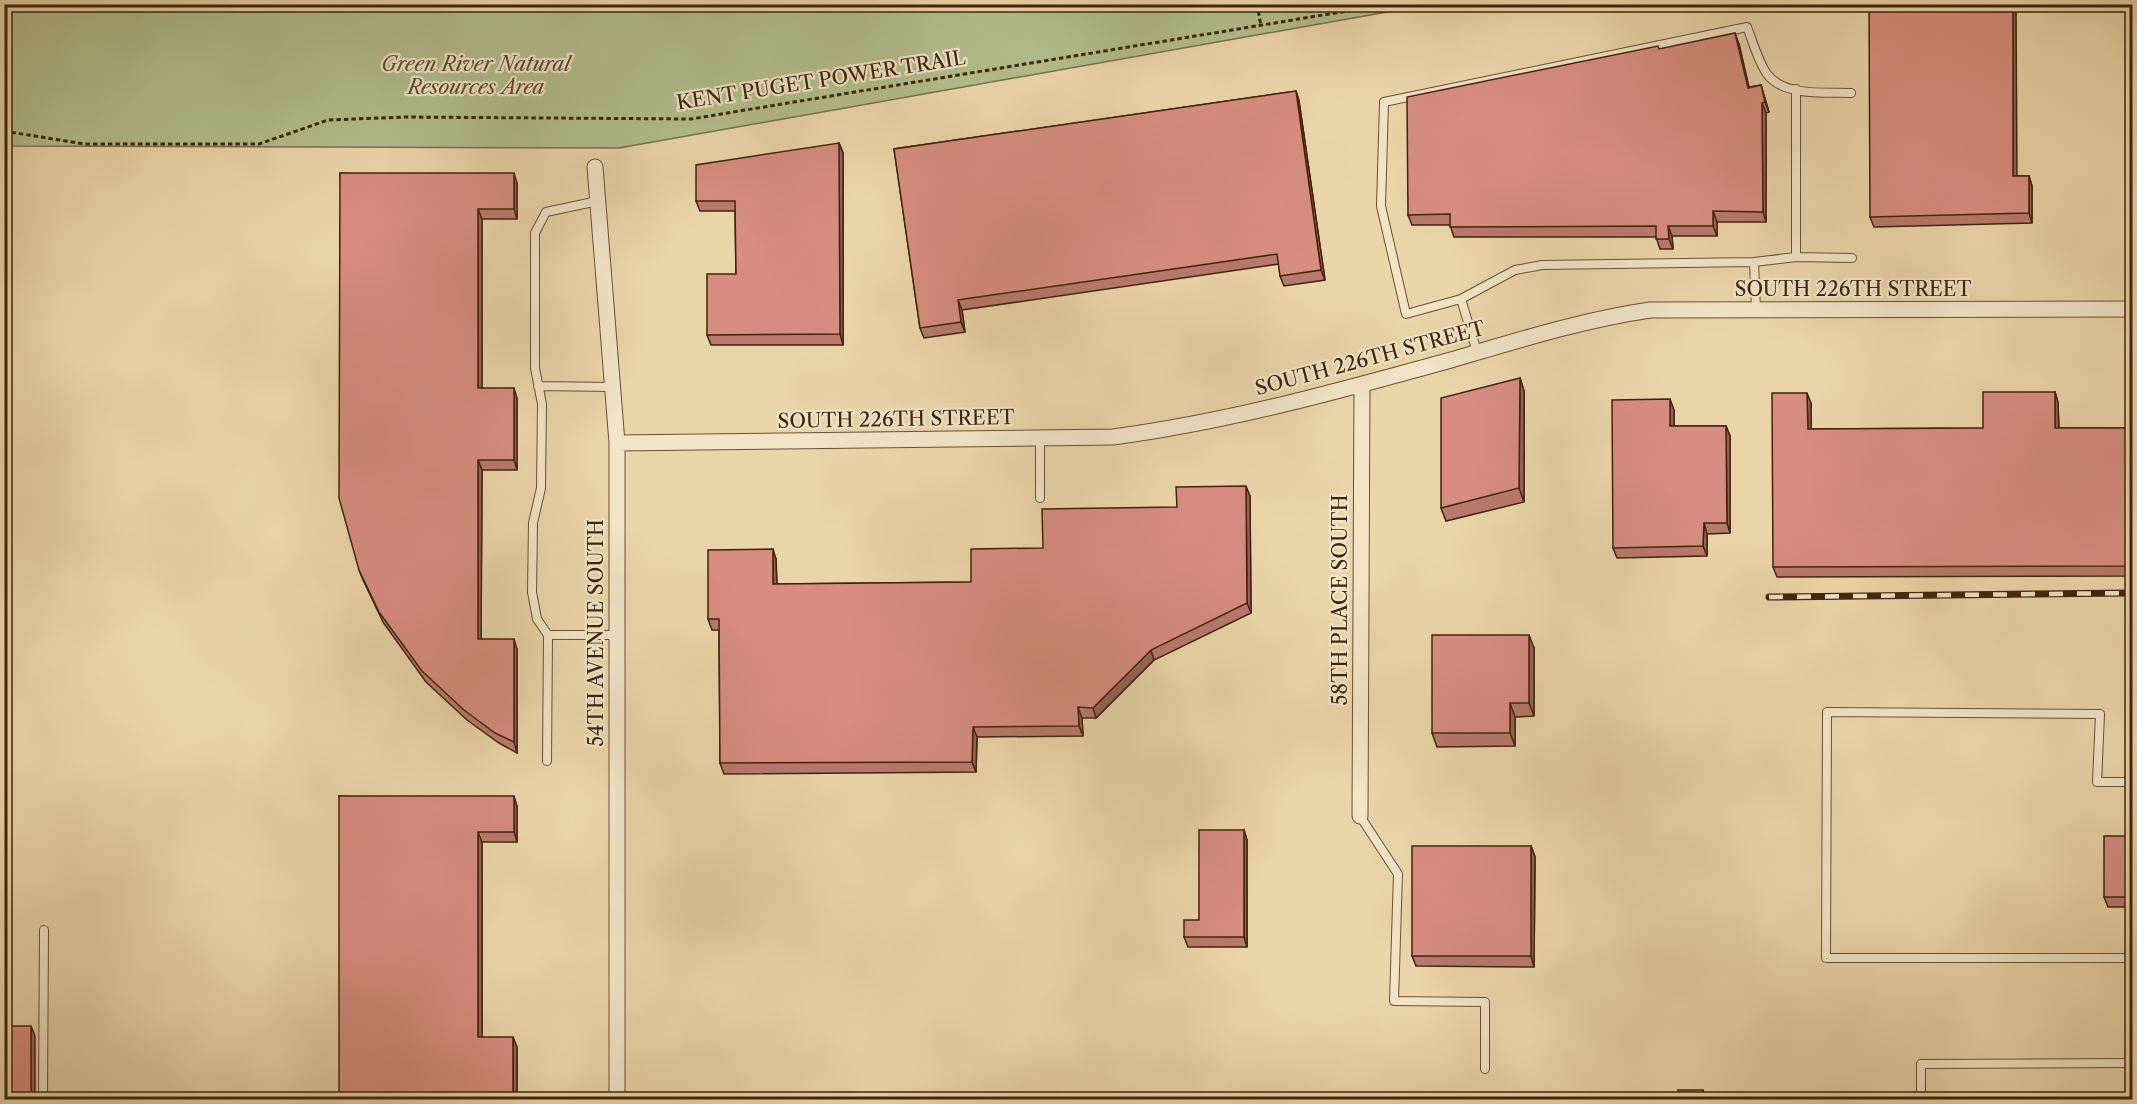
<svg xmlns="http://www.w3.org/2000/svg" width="2137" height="1104" viewBox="0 0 2137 1104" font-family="'Libre Caslon Text',serif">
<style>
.green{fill:#b1be8c;stroke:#78714a;stroke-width:1.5}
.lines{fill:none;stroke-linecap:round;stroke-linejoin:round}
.lane-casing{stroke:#6a5031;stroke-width:10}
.street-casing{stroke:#6a5031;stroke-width:17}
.path{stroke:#402409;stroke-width:3;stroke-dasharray:4.5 3;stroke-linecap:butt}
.lane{stroke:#f1e4c7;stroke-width:8}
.street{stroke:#f1e4c7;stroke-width:15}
.rail-casing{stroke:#402409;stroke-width:7}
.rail{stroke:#f1e4c7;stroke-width:4.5;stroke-dasharray:14;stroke-linecap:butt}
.wall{fill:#b9796e;stroke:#402409;stroke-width:1.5}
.shaded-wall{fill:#96635a;stroke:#402409;stroke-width:1.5}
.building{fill:#d78d80;stroke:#402409;stroke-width:1.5}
.labels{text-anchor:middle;stroke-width:4.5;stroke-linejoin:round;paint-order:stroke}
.park-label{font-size:20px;font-style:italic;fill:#5c4a2a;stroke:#f1e4c7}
.street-label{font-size:20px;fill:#402409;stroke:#f1e4c7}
</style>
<rect width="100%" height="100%" fill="#ead5a9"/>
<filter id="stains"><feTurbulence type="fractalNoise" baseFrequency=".00333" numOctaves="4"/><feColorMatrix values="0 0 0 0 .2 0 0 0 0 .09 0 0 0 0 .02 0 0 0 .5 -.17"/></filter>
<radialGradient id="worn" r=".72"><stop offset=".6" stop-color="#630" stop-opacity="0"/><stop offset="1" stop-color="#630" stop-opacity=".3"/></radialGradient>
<path class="green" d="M5,4H1426V5L619,148L5,146Z"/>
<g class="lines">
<g class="lane-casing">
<path id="lane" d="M1796,89V257L1852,258
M1754,262L1796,257
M1461,299L1515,270L1542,265L1754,262L1756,310
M1477,352L1461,299L1406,314L1381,206L1384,102L1747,27C1753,42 1758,61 1767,74C1784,97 1826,92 1851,93
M538,386L613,387
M1040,438V498
M548,635H617
M547,761L548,635L537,619L532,592L533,523L541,488L542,404L535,368V233L546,212L598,201
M2132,782H2097L2100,714L1827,712L1826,958H2132
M1360,816L1398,874L1394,1001L1485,1002V1069
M1888,1099V1100
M43,1100L44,930
M1921,1100V1064L2132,1063"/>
</g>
<g class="street-casing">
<path id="street" d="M595,167L617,443V1100
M617,443L1113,437C1227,422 1339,391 1451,360C1516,341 1582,320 1650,310L2132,309
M1360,816L1362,384"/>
</g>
<path class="path" d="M1257,4L1261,26
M4,131L84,144H259L328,120L405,117L691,119L1390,4"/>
<use href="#lane" class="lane"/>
<use href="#street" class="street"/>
<g class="rail-casing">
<path id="rail" d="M1769,597L2132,593"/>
</g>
<use href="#rail" class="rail"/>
</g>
<path class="wall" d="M1739,44L1749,87L1761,85L1769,112L1766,113V222H1717V236H1672L1673,249H1660L1656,237H1454L1450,225H1412L1408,215L1660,49Z
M1296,91L1299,101L1325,280L1284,286L1280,276L1279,264L962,310L965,332L924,338L920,328L894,149Z
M839,143L843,153V345H711L707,335L736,274L735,211H700L696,201Z
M340,173L517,183V219H482V388L517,398V470H482L481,639L517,649V753L499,743L467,720L426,682L383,622L363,580L359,570Z
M2017,176H2029L2032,186V223L1874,227L1870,217Z
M1520,378L1524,391V502L1446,521L1441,508Z
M2055,392L2058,402L2059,428H2133V576L1777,577L1773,567L1811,403V429L1983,428Z
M1674,410V426H1726L1730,436V533L1707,534V556L1617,558L1613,548Z
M1250,496L1251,613L1154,660L1096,718H1082L1083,736L977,737L976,772L724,774L720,763L719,630H712L708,619L776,559L777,584L971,582L1177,507Z
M1534,648V716L1515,717V746L1437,747L1432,733Z
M339,796L517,806V842H482V1037L517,1047V1100Z
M1244,830L1247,840V947H1188L1184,937L1199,920Z
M2133,836V907H2108L2104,897Z
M1531,846L1535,857L1534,967L1416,966L1412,956Z"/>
<path class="shaded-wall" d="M2013,4H2016L2017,186L2013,176Z
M1735,33L1739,44L1751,98L1748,88Z
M1761,85L1764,96L1769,112L1765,102Z
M1296,91L1299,101L1325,280L1321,270Z
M1762,103L1766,113V222L1763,212Z
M839,143L843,153V345L840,334Z
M514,173L517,183V219L514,209Z
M2029,176L2032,186V223L2029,213Z
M478,209L482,219V398L478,388Z
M1713,211L1717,222V236L1713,226Z
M1668,226L1672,236L1673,249L1669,239Z
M958,300L962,310L965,332L961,322Z
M1520,378L1524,391V502L1519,488Z
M514,388L517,398V470L514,460Z
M2055,392L2058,402L2059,438L2055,428Z
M1807,393L1811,403V439L1808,429Z
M1670,399L1674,410V436L1670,426Z
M1726,426L1730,436V533L1727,523Z
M478,460L482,470L481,649L478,639Z
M1246,486L1250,496L1251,613L1247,603Z
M1704,523L1707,534V556L1703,546Z
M773,549L776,559L777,594L773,584Z
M1529,635L1534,648V716L1529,703Z
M514,639L517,649V753L514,742Z
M1151,650L1154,660L1096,718L1093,708Z
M1510,703L1515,717V746L1510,733Z
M1078,707L1082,718L1083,736L1079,726Z
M973,727L977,737L976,772L972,762Z
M514,796L517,806V842L514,832Z
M1244,830L1247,840V947L1244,937Z
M478,832L482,842V1047L478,1037Z
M1531,846L1535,857L1534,967L1531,956Z
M31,1026L35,1036V1100H31Z
M513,1037L517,1047V1100H513Z
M1703,1090L1707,1100H1703Z"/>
<path class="building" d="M1869,4H2013V176H2029V213L1870,217Z
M1735,33L1748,88L1761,85L1765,102L1762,103L1763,212L1713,211V226H1668L1669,239H1656V226L1450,227V214L1408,215L1407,97L1658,46L1659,49Z
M1296,91L1321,270L1280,276L1277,254L958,300L961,322L920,328L894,149Z
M839,143L840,334L707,335V274H736L735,201H696V165Z
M340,173H514V209H478V388H514V460H478V639H514V742L495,733L464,710L422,671L379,612L359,570L339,498Z
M1520,378L1519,488L1441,508V398Z
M1983,392H2055V428H2133V566L1773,567L1772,393H1807L1808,429L1983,428Z
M1670,399V426H1726L1727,523H1704L1703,546L1613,548L1612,400Z
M1246,486L1247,603L1151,650L1093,708L1078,707L1079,726L973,727L972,762L720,763L719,619H708V550L773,549V584L971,582V549L1043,548L1042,509L1177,507L1176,487Z
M1432,635H1529V703H1510V733H1432Z
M339,796H514V832H478V1037H513V1100H339Z
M1199,830H1244V937H1184V920H1199Z
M2104,836H2133V897H2104Z
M1412,846H1531V956H1412Z
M4,1026H31V1100H4Z
M1678,1090H1703V1100H1678Z"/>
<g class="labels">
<g class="park-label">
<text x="476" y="71">Green River Natural<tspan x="476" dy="23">Resources Area</tspan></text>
</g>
<g class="street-label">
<text transform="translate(821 80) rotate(-9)" y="7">KENT PUGET POWER TRAIL</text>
<text x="1853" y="296">SOUTH 226TH STREET</text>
<text transform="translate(1370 358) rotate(-15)" y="7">SOUTH 226TH STREET</text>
<text transform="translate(896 419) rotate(-1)" y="7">SOUTH 226TH STREET</text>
<text transform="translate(1340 600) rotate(-90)" y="7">58TH PLACE SOUTH</text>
<text transform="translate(596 633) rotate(-90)" y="7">54TH AVENUE SOUTH</text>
</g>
</g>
<rect width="2137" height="1104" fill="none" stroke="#ead5a9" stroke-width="24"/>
<rect x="6" y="6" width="2125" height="1092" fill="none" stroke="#402409" stroke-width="3"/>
<rect x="12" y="12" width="2113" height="1080" fill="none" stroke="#402409" stroke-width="1.5"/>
<rect width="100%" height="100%" filter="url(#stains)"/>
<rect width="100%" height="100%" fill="url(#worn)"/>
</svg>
